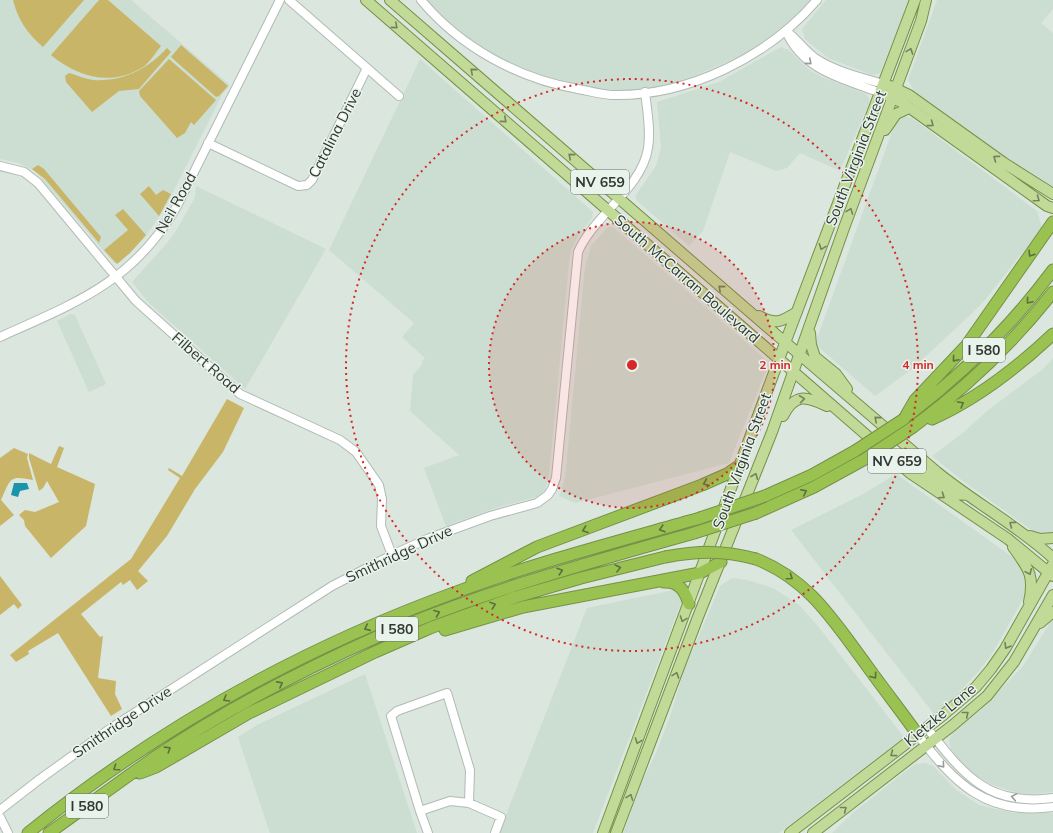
<svg xmlns="http://www.w3.org/2000/svg" width="1053" height="833" viewBox="0 0 1053 833" font-family="Mulish,sans-serif">
<style>
.built{fill:#ccded1}
.green{fill:#c8b567}
.water{fill:#1a94ab}
.lines{fill:none;stroke-linecap:round;stroke-linejoin:round}
.minor-casing{stroke:#b1bbb4;stroke-width:10}
.major-casing{stroke:#769147;stroke-width:12}
.highway-casing{stroke:#769147;stroke-width:13}
.minor{stroke:#fff;stroke-width:8}
.major{stroke:#c2da97;stroke-width:10}
.highway{stroke:#9ac251;stroke-width:11}
.highway-bridge-casing{stroke:#769147;stroke-width:13;stroke-linecap:butt}
.highway-bridge{stroke:#9ac251;stroke-width:11}
.oneway{stroke:#738061}
.oneway2{stroke:#999b9a}
.oneway3{stroke:#5c6f40}
.ring{fill:none;stroke:#d62828;stroke-width:2;stroke-dasharray:2 4}
.labels{text-anchor:middle;stroke-width:3;stroke-linejoin:round;paint-order:stroke}
.shield{fill:#e8f3ec;stroke:#696f6b;stroke-width:1}
.shield-label{font-size:14px;font-weight:bold;fill:#333734}
.street-label{font-size:15px;fill:#333734;stroke:#e8f3ec}
.centre{fill:#d62828;stroke:#e8f3ec;stroke-width:2}
.ring-label{font-size:12px;text-anchor:middle;font-weight:bold;fill:#d62828;stroke:#e8f3ec;stroke-width:3;stroke-linejoin:round;paint-order:stroke}
</style>
<rect width="100%" height="100%" fill="#dbe6de"/>
<path class="built" d="M0,0H131L230,85L222,95L164,210L142,241L119,263H114L36,172L19,163L0,159Z
M423,0H814L805,11L764,43L741,56L673,85L622,91L574,86L514,68L477,47L449,26Z
M826,0H909L880,73L872,75L828,58L805,39L802,29Z
M937,0H1053V9L1041,23L1053,33V187L1011,161L914,91L908,80Z
M781,47L789,50L808,69L822,77L866,94L869,98V103L840,171L800,153L787,168L776,171L730,152L703,231L689,246L636,200V195L656,166L661,147L657,102L719,82Z
M420,59L593,212L592,218L578,236L571,250L569,263L549,476L545,490L537,497L495,508L446,526L424,468L459,455L410,411L413,375L423,363L422,361L425,358L402,337L414,323L329,250Z
M903,116L912,118L1037,211L1042,228L984,301L968,317L912,369L875,396L815,344L896,121Z
M196,186L326,249L245,389L149,303L132,282L167,243L176,231L195,197Z
M609,227L614,228L761,355L765,359L766,371L729,463L575,503L559,496L564,482L566,470L585,267L591,246L606,229Z
M71,314L75,315L106,384L89,392L57,321Z
M1053,358V534H1037L963,481L932,456L964,432L988,410L1043,369Z
M896,474L1004,551L1021,563L1027,572L1026,594L992,654L978,672L953,699L934,714L791,530L865,493Z
M732,578L747,580L773,588L799,605L817,625L904,737L779,833H623L641,784L656,753L671,714L684,670L720,586Z
M674,590L678,592L681,597V603L593,833H499L587,608Z
M1053,618V792L1033,794L1017,793L991,784L973,774L956,757L951,750L949,741L952,733L983,708L1023,666Z
M365,674L417,833H270L238,737L257,725Z
M925,763L933,766L956,790L979,805L1013,813H1053V833H832L854,812L915,764Z"/>
<path class="green" d="M13,0H84L43,47C27,33 18,20 13,0Z
M99,0H108L161,46C156,52 150,62 143,67C112,87 77,77 51,55Z
M181,45L228,86L219,96L216,97L171,57Z
M167,48L171,52L139,89L119,91L92,112L66,82L65,76L69,73C77,75 85,79 93,80C122,82 148,69 167,48Z
M169,59L216,100L194,125L191,122L185,133L177,138L140,96L139,91Z
M38,165L44,169L101,237L99,243L45,179L32,169Z
M149,186L156,195L163,190L171,194L159,216L140,194Z
M123,209L146,235L130,253L117,264L104,250L128,230L115,215Z
M227,399L244,408L223,452L195,489L167,536L138,571L148,581L137,590L130,580L123,585L121,582L81,614L100,637L103,636L98,678L116,681L115,694L122,709L111,716L58,633L28,651L29,654L16,662L10,655L131,559L180,478L168,470L169,468L182,476Z
M59,446L64,448L57,467L95,484L86,526L51,558L25,526L24,520L19,515L25,510L35,512L59,502L47,481L43,488L39,491L29,458V453L51,464Z
M14,448L28,454L27,458L33,480C9,475 11,478 1,500L14,515L0,526V458Z
M0,576L22,605L18,609L14,604L0,615Z"/>
<path class="water" d="M14,483H27L29,489L20,491L18,497L11,495Z"/>
<g class="lines">
<g class="minor-casing">
<path id="minor" d="M289,0L399,96
M421,0C460,47 519,79 578,89C589,91 600,94 611,95C687,97 768,57 817,0
M786,31C803,71 844,79 881,93
M786,31C797,39 804,50 815,58C834,71 862,78 884,84
M208,143L298,186L307,185L312,180L367,68
M0,166L24,172L38,183L136,301L240,394L340,440L356,452L379,485L382,499L381,526L392,555
M0,337C75,303 134,282 177,206L280,0
M927,728C963,774 988,807 1053,798
M918,735C955,784 987,816 1053,807
M0,810L40,779L111,728L332,586L392,555L427,539L490,516L537,503L548,495L552,489L556,478L578,252C594,215 642,188 648,148C651,130 647,110 645,92
M420,811L391,716L397,711L447,693L470,770L469,803
M0,817L8,833
M428,833L420,811L450,801L469,803L501,817L495,833"/>
</g>
<g class="major-casing">
<path id="major" d="M366,0L910,473L1008,539L1053,576
M390,0L765,325L937,472C975,503 1017,525 1053,558
M890,86L909,95L1004,163L1053,194
M887,95L903,103L1047,206L1053,208
M885,130L896,114L909,108
M759,316C776,325 781,322 797,312
M810,333L811,345L815,357L836,374L847,389
M783,416C795,393 806,396 827,406
M910,473L915,469L919,470L954,494L968,495
M1030,536L1040,539L1053,538
M1013,547C1028,568 1035,575 1029,602
M1040,623L1053,612
M603,833L785,343L915,0
M616,833L698,617L772,432L844,228L921,21L926,0
M790,833L942,716L976,687L991,669L1005,649L1053,564
M813,833L953,725L987,696L1014,662L1053,595"/>
</g>
<g class="highway-casing">
<path id="highway" d="M910,414C965,372 1012,325 1053,270
M904,419L915,400L966,346L1053,222
M932,419C977,399 1018,367 1053,334
M913,427C966,388 1013,343 1053,292
M765,496L812,475L855,451
M756,513L814,487L865,459
M756,559C808,579 833,620 865,663C882,687 901,711 918,735
M472,581L537,547L702,485L727,474L740,465
M664,582C679,581 685,591 689,604
M445,630L523,607L700,573L721,562
M140,773L156,767L249,713L375,652L430,628L516,597L581,578L665,557
M28,833C157,729 304,647 459,591C538,562 619,541 700,518
M49,833C84,808 119,782 155,757C225,710 302,670 379,636C481,592 588,563 694,533"/>
</g>
<use href="#minor" class="minor"/>
<use href="#major" class="major"/>
<use href="#highway" class="highway"/>
<g class="highway-bridge-casing">
<path id="highway-bridge" d="M855,451L904,419
M865,459L913,427
M700,518L765,496
M694,533L756,513
M665,557C698,551 723,550 756,559"/>
</g>
<use href="#highway-bridge" class="highway-bridge"/>
</g>
<defs><path id="oneway-chevron" d="M-2-3.5L2.5 0L-2 3.5" fill="none" stroke-width="1.6" stroke-linecap="round" stroke-linejoin="round"/></defs>
<g class="oneway">
<use href="#oneway-chevron" transform="translate(395 26) rotate(41)"/>
<use href="#oneway-chevron" transform="translate(910 51) rotate(-70)"/>
<use href="#oneway-chevron" transform="translate(473 71) rotate(-139)"/>
<use href="#oneway-chevron" transform="translate(504 120) rotate(41)"/>
<use href="#oneway-chevron" transform="translate(931 124) rotate(36)"/>
<use href="#oneway-chevron" transform="translate(571 156) rotate(-139)"/>
<use href="#oneway-chevron" transform="translate(996 158) rotate(-144)"/>
<use href="#oneway-chevron" transform="translate(1037 199) rotate(35)"/>
<use href="#oneway-chevron" transform="translate(850 211) rotate(-69)"/>
<use href="#oneway-chevron" transform="translate(822 247) rotate(111)"/>
<use href="#oneway-chevron" transform="translate(721 288) rotate(-139)"/>
<use href="#oneway-chevron" transform="translate(802 399) rotate(-8)"/>
<use href="#oneway-chevron" transform="translate(877 419) rotate(-139)"/>
<use href="#oneway-chevron" transform="translate(755 476) rotate(-68)"/>
<use href="#oneway-chevron" transform="translate(942 496) rotate(34)"/>
<use href="#oneway-chevron" transform="translate(1012 524) rotate(-143)"/>
<use href="#oneway-chevron" transform="translate(1029 572) rotate(66)"/>
<use href="#oneway-chevron" transform="translate(683 619) rotate(110)"/>
<use href="#oneway-chevron" transform="translate(1007 646) rotate(121)"/>
<use href="#oneway-chevron" transform="translate(676 675) rotate(-70)"/>
<use href="#oneway-chevron" transform="translate(966 714) rotate(-39)"/>
<use href="#oneway-chevron" transform="translate(638 741) rotate(110)"/>
<use href="#oneway-chevron" transform="translate(893 754) rotate(143)"/>
<use href="#oneway-chevron" transform="translate(630 797) rotate(-69)"/>
<use href="#oneway-chevron" transform="translate(844 809) rotate(-38)"/>
</g>
<g class="oneway2">
<use href="#oneway-chevron" transform="translate(809 62) rotate(40)"/>
<use href="#oneway-chevron" transform="translate(942 765) rotate(49)"/>
<use href="#oneway-chevron" transform="translate(1014 797) rotate(-170)"/>
</g>
<g class="oneway3">
<use href="#oneway-chevron" transform="translate(1031 254) rotate(123)"/>
<use href="#oneway-chevron" transform="translate(1029 301) rotate(130)"/>
<use href="#oneway-chevron" transform="translate(955 359) rotate(131)"/>
<use href="#oneway-chevron" transform="translate(961 404) rotate(-31)"/>
<use href="#oneway-chevron" transform="translate(706 483) rotate(157)"/>
<use href="#oneway-chevron" transform="translate(804 492) rotate(-26)"/>
<use href="#oneway-chevron" transform="translate(662 529) rotate(164)"/>
<use href="#oneway-chevron" transform="translate(585 530) rotate(160)"/>
<use href="#oneway-chevron" transform="translate(618 568) rotate(-14)"/>
<use href="#oneway-chevron" transform="translate(560 571) rotate(-17)"/>
<use href="#oneway-chevron" transform="translate(790 577) rotate(35)"/>
<use href="#oneway-chevron" transform="translate(493 605) rotate(-19)"/>
<use href="#oneway-chevron" transform="translate(437 613) rotate(-21)"/>
<use href="#oneway-chevron" transform="translate(367 628) rotate(156)"/>
<use href="#oneway-chevron" transform="translate(874 676) rotate(54)"/>
<use href="#oneway-chevron" transform="translate(280 684) rotate(-28)"/>
<use href="#oneway-chevron" transform="translate(226 699) rotate(150)"/>
<use href="#oneway-chevron" transform="translate(168 749) rotate(-32)"/>
<use href="#oneway-chevron" transform="translate(116 768) rotate(145)"/>
</g>
<circle cx="632" cy="365" r="143" fill="#d62828" fill-opacity=".12"/>
<g class="ring">
<circle cx="632" cy="365" r="143"/>
<circle cx="632" cy="365" r="286"/>
</g>
<g class="labels">
<g class="shield">
<rect x="571" y="170" width="58" height="24" rx="3"/>
<rect x="963" y="338" width="42" height="24" rx="3"/>
<rect x="868" y="449" width="58" height="24" rx="3"/>
<rect x="376" y="617" width="42" height="24" rx="3"/>
<rect x="66" y="794" width="42" height="24" rx="3"/>
</g>
<g class="shield-label">
<text x="600" y="187">NV 659</text>
<text x="984" y="355">I 580</text>
<text x="897" y="466">NV 659</text>
<text x="397" y="634">I 580</text>
<text x="87" y="811">I 580</text>
</g>
<g class="street-label">
<text transform="translate(335 133) rotate(-63)" y="5">Catalina Drive</text>
<text transform="translate(856 158) rotate(-69)" y="5">South Virginia Street</text>
<text transform="translate(176 203) rotate(-61)" y="5">Neil Road</text>
<text transform="translate(687 279) rotate(41)" y="5">South McCarran Boulevard</text>
<text transform="translate(206 363) rotate(41)" y="5">Filbert Road</text>
<text transform="translate(742 461) rotate(-70)" y="5">South Virginia Street</text>
<text transform="translate(399 554) rotate(-25)" y="5">Smithridge Drive</text>
<text transform="translate(940 715) rotate(-40)" y="5">Kietzke Lane</text>
<text transform="translate(122 722) rotate(-34)" y="5">Smithridge Drive</text>
</g>
</g>
<circle cx="632" cy="365" r="6" class="centre"/>
<g class="ring-label">
<text x="775" y="369">2 min</text>
<text x="918" y="369">4 min</text>
</g>
</svg>
